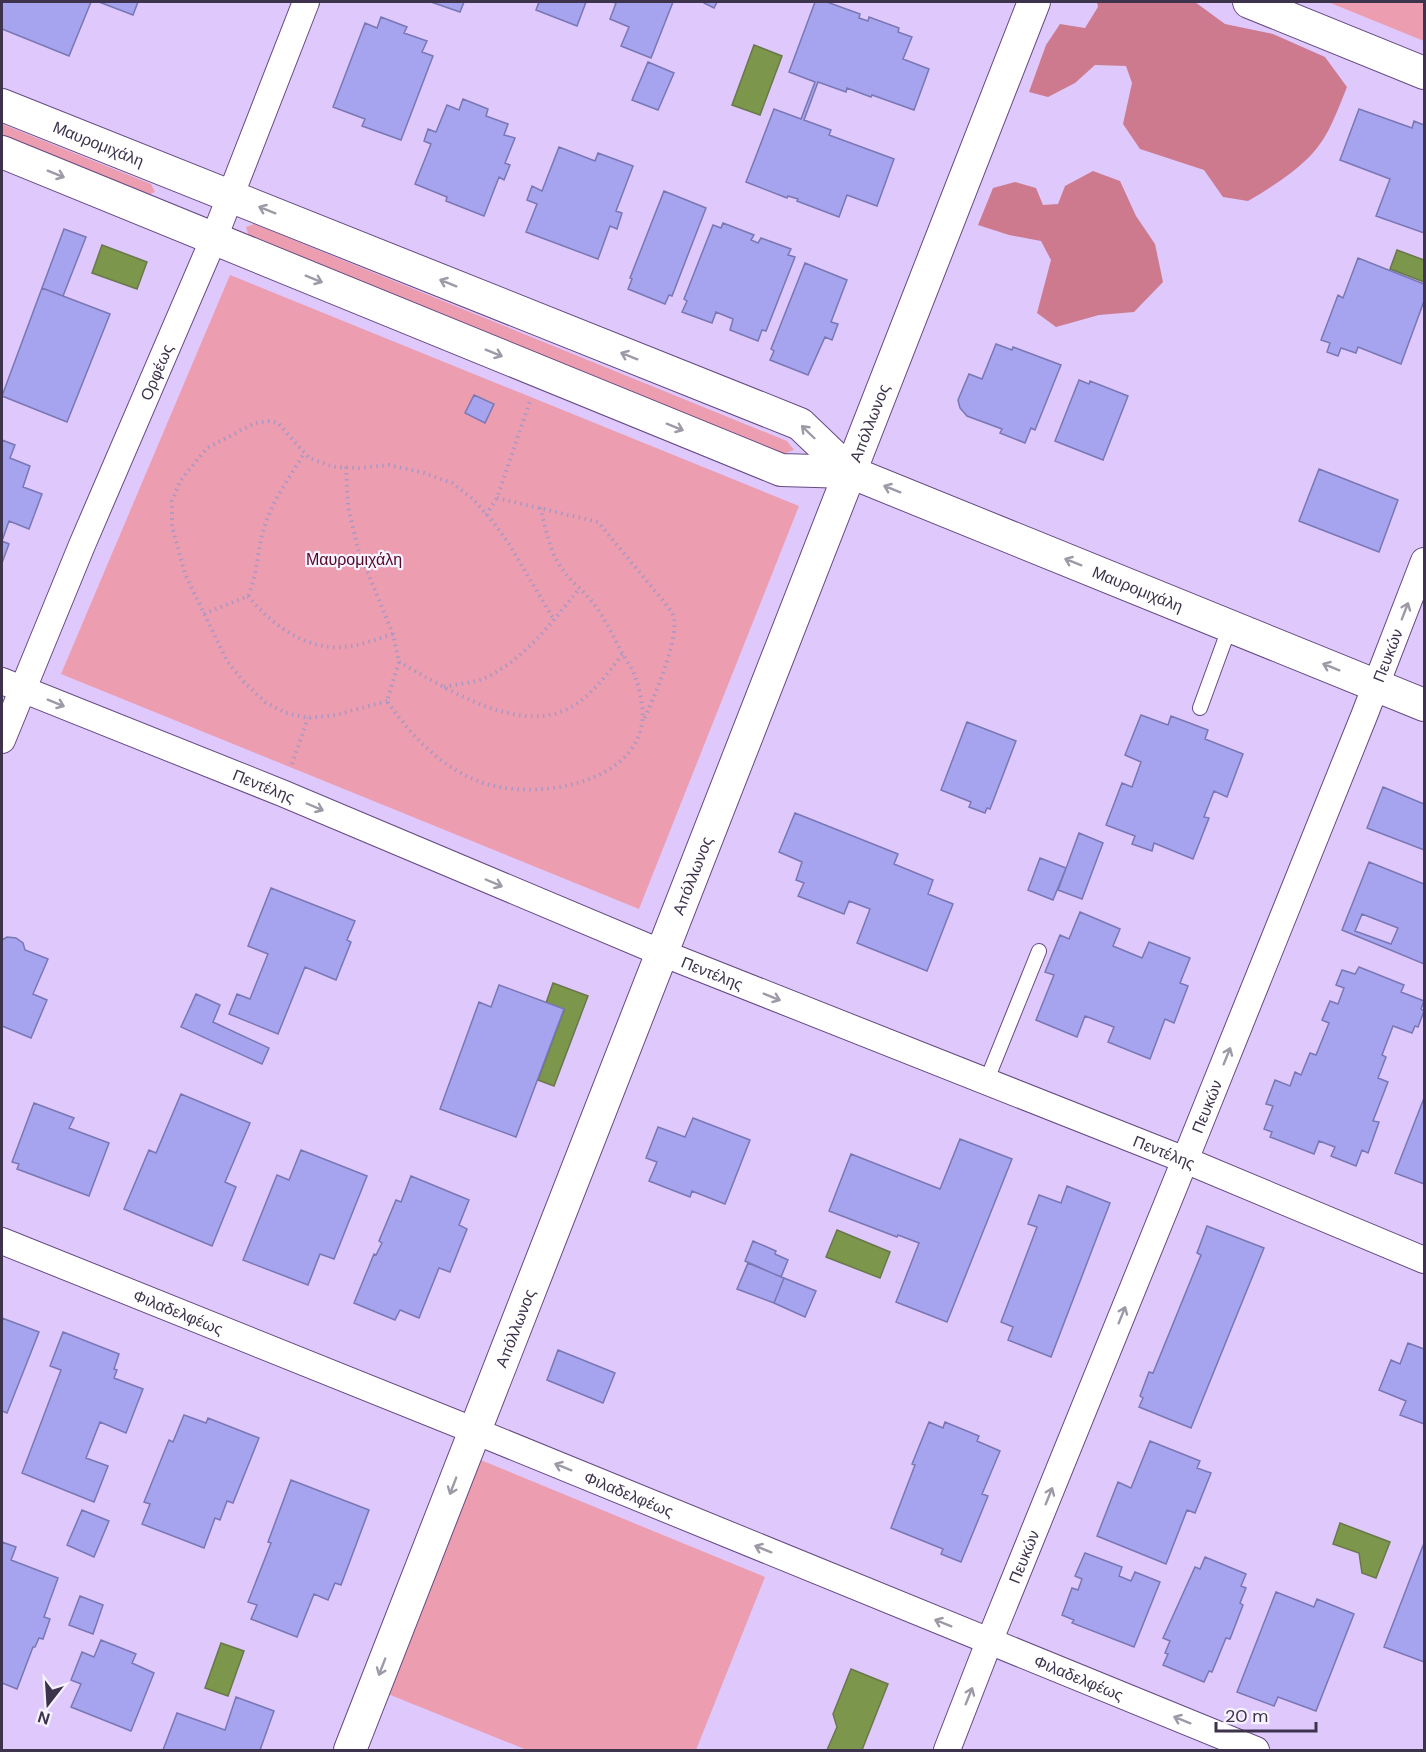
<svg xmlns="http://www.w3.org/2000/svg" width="1426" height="1752" viewBox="0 0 1426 1752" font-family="'DM Sans',sans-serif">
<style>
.green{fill:#ec9eb0}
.forest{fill:#cd7a8e}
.water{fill:#7c964b;stroke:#69784b;stroke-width:1.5}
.building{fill:#a6a4ee;stroke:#7977b4;stroke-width:1.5;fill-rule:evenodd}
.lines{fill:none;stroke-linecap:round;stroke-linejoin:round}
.service-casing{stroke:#654b83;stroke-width:16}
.minor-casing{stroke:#654b83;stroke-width:28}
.tertiary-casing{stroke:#654b83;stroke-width:34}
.path{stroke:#aa97c3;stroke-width:4;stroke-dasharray:1.5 4.5;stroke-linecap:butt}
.service{stroke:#fff;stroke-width:14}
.minor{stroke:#fff;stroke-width:26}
.tertiary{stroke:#fff;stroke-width:32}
.oneway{stroke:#9e99a6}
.labels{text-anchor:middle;stroke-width:4.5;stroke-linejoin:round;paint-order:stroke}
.street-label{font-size:16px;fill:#3e334c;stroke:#f7f2ff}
.park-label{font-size:16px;fill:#540725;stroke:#f7f2ff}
</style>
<rect width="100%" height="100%" fill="#dfc8fc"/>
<path class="green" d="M1328,2H1424V41Z
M2,124L151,184L155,192L148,195L2,136Z
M254,224L787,441L794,450L783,454L249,237L246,227Z
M230,275L799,506L639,909L61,674Z
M466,1454L765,1577L696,1750H527L378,1690Z"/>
<path class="forest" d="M1097,2H1195L1225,24L1273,34L1325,57L1347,87C1338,109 1329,136 1312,154C1294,173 1270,188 1248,201L1223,197L1204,170L1140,149L1123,124L1132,83L1126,66L1095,65L1075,83L1048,97L1029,92L1046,45L1060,24L1085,28L1098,7Z
M1093,171L1120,181L1136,216L1155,244L1163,282L1134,312L1099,315L1056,327L1037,313L1051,260L1041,241L1009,235L978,225L993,188L1015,182L1036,188L1043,205L1058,204L1065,186Z"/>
<path class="water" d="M754,45L782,56L760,115L732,105Z
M102,245L147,262L137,289L92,273Z
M1397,250L1424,260V282L1390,269Z
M553,983L588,996L554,1086L538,1080L564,1010L546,1003Z
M837,1230L890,1252L880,1278L826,1257Z
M1340,1523L1390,1542L1376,1578L1362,1573L1359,1553L1333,1544Z
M221,1643L244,1651L228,1696L205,1688Z
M851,1669L888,1684L862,1750H827L837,1727L833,1714Z"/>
<path class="building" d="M2,2H91L69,56L2,29Z
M99,2H138L133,15Z
M431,2H464L460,12Z
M539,2H586L577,26L536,10Z
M612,2H673L651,58L621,46L629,27L610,19L616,3Z
M704,2H717L714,8L704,3Z
M815,2H827L860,14L859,18L868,21L869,17L899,28L898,32L912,37L903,59L929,69L914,110L872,95L871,97L847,88L846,92L818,82L804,120L831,130L829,135L894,159L877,206L847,195L839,217L797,201L798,199L788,196L787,198L746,182L774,109L801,119L815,82L789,72Z
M381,17L407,27L404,33L427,41L422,52L433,56L401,140L362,126L365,119L333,107L365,23L377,28Z
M648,62L674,73L658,110L632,100Z
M463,99L488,109L486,116L508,124L504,135L515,138L505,163L510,165L504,180L499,177L484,216L446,201L447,197L415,184L431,144L424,141L428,129L436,132L447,105L459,110Z
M1359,109L1412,128L1414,121L1424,125V233L1376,216L1390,179L1340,160Z
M559,147L595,161L598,153L633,166L616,211L622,213L617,229L610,226L598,259L526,232L537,204L527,200L532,186L542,191Z
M664,191L706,208L672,296L669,295L665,304L628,289L632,279L630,278Z
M723,223L754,235L751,240L758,243L761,238L791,249L788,255L795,257L766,331L762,330L758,341L730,330L733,319L716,312L712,323L682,312L687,301L684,299L713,225L721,228Z
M64,229L86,237L63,296L42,288Z
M1358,258L1424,284V301L1401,364L1358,347L1356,353L1341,348L1338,356L1327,352L1330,343L1321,340L1338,295L1343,298Z
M805,263L847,280L831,322L838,324L832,340L825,337L808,375L770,360L774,351L771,349Z
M42,288L110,314L67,422L2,396Z
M996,344L1012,350L1013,347L1061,365L1035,430L1031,428L1025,443L1000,433L1002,429L967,416L960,408L958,400L969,374L982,379Z
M1079,380L1089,384L1090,381L1128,396L1103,460L1055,441Z
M474,395L494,404L485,423L465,413Z
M2,440L15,445L10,458L30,466L23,487L42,494L29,529L9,521L2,541L9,544L2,563Z
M1319,469L1398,500L1379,552L1299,521Z
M1141,715L1168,725L1171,716L1208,730L1205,739L1243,754L1227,797L1214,791L1204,817L1209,818L1193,859L1154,843L1152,851L1132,844L1135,836L1106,825L1122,783L1132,787L1141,762L1125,755Z
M967,722L1016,741L990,809L987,808L985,813L969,807L971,802L941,790Z
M1383,787L1424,804V850L1367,828Z
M795,813L898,854L894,864L933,880L928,894L953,904L927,971L857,943L870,909L849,901L844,914L798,896L804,883L796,880L802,862L779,852Z
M1079,833L1103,843L1082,899L1058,890Z
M1040,858L1066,868L1053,900L1028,890Z
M1369,862L1424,884V964L1342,930ZM1362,914L1398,928L1391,944L1355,931Z
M271,888L355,921L347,940L351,942L336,980L305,967L278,1034L229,1014L237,994L250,999L268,954L248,946Z
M1080,912L1120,929L1113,946L1142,958L1149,942L1190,958L1180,983L1188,986L1174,1023L1165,1019L1150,1059L1108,1042L1114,1027L1085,1016L1077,1037L1036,1020L1054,975L1045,972L1060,935L1069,939Z
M7,937L16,938L23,943L25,950L48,959L33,994L47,1000L31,1038L2,1026V940Z
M1359,967L1404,985L1401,992L1424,1001L1421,1009L1424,1011L1418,1027L1415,1026L1412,1033L1393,1026L1382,1055L1386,1057L1378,1078L1388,1082L1373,1121L1379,1122L1368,1153L1362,1150L1356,1166L1331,1156L1335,1147L1319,1141L1314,1154L1270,1137L1272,1132L1264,1129L1273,1106L1266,1104L1275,1080L1290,1086L1295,1072L1301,1075L1310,1053L1316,1055L1329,1023L1322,1020L1330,1001L1338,1004L1344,988L1336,985L1342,970L1355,974Z
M499,985L564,1009L516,1137L440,1109L479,1002L491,1007Z
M196,994L220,1005L213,1022L269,1048L262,1064L181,1027Z
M181,1094L250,1123L225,1182L236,1187L212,1246L124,1209L149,1150L156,1153Z
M1424,1098V1184L1395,1173Z
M34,1103L74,1118L69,1128L109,1143L89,1196L17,1169L19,1164L12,1162Z
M693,1118L750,1140L725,1204L692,1191L690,1197L649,1181L657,1162L646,1158L658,1127L685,1137Z
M960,1139L1012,1159L947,1322L896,1302L919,1243L898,1235L897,1237L829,1211L851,1154L940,1189Z
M301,1150L367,1176L334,1259L320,1254L308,1285L243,1260L277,1175L289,1180Z
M411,1176L469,1200L459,1225L467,1229L450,1272L439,1268L419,1318L400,1310L395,1320L354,1303L374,1254L376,1255L382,1243L379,1241L396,1200L401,1202Z
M1067,1186L1110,1203L1051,1357L1008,1340L1013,1327L1001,1322L1037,1227L1028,1224L1039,1195L1061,1203Z
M1207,1226L1264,1248L1191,1428L1139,1407L1143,1398L1140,1396L1149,1372L1153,1373L1201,1255L1197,1253Z
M753,1241L776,1251L775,1254L788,1260L781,1277L745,1261Z
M748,1263L784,1278L774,1303L737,1289Z
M784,1278L816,1291L805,1317L774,1303Z
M2,1318L39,1332L7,1413L2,1411Z
M63,1332L119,1354L114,1369L117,1370L114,1378L143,1389L126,1433L100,1422L86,1458L108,1466L94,1502L22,1473L61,1370L50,1366Z
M1408,1343L1424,1349V1424L1400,1415L1406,1401L1379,1390L1391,1360L1400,1364Z
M558,1350L615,1373L603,1403L547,1380Z
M184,1415L206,1423L208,1418L259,1438L233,1503L227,1501L220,1520L215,1518L204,1548L142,1524L150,1504L144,1502L169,1440L173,1442Z
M929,1422L943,1428L945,1422L979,1436L977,1441L1000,1451L982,1494L988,1496L961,1562L941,1554L943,1549L891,1528L915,1465L912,1464Z
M1150,1441L1200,1461L1197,1468L1211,1473L1195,1513L1187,1510L1166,1564L1097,1536L1118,1482L1131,1488Z
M291,1480L369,1510L341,1585L335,1583L328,1600L314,1594L297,1637L251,1619L257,1605L248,1602L271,1543L268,1542Z
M82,1510L109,1521L94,1557L67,1545Z
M2,1542L16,1547L11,1560L58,1578L44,1617L50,1619L43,1639L39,1638L35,1647H33L17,1689L2,1683Z
M1424,1543V1662L1384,1647Z
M1085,1553L1122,1567L1119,1576L1131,1581L1135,1572L1160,1582L1134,1647L1072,1623L1074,1620L1062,1615L1072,1588L1078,1590L1082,1579L1075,1576Z
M1205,1557L1246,1574L1241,1586L1246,1588L1240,1603L1243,1605L1230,1639L1226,1638L1212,1672L1209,1671L1204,1682L1163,1665L1168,1654L1165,1653L1170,1641L1163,1638L1195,1567L1200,1569Z
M1276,1592L1314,1607L1317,1599L1354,1614L1316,1711L1278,1697L1274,1706L1237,1692Z
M80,1596L103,1605L93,1634L69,1625Z
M101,1640L136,1654L132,1663L154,1673L131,1731L71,1707L81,1684L71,1680L82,1652L94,1657Z
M236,1697L274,1711L260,1750H163L177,1713L225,1730Z"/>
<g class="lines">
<g class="service-casing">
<path id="service" d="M1200,708L1230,626
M986,1082L1039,951"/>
</g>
<g class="minor-casing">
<g id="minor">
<path id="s1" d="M2,681L282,793L662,953L1185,1160L1424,1260"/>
<path id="s2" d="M2,740L82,545L214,238L306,2"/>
<path id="s3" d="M2,1241L475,1431L1256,1750"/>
<path id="s4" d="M947,1750L989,1642L1185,1160L1364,716L1424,561"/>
</g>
</g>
<g class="tertiary-casing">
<g id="tertiary">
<path d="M1249,2L1424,73"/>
<path id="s5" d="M2,105L800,424L850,472"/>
<path id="s6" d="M2,152L781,470L850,472L1424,705"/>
<path id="s7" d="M350,1750L1034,2"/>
</g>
</g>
<path class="path" d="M346,467L348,507L358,549L393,634L399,662L387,701C409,733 440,767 478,781C532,803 652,784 642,705C641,697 639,687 636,679C633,670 628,662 623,655C613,636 603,613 588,597C576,584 564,575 556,559C548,544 545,524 540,507
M497,498L598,522L665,603C668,607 671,611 673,615C681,637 653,700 643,721
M486,515L497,498L530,401
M248,596C271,624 305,650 343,647C360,646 376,639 393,634
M204,614L248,596C258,574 257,550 264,528C272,501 290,477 304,453
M399,662C443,686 511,732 563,711C589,700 606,675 623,654
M444,687C457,684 473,683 485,678C524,660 553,621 579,589
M387,701L336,715L308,718L286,713L265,702L244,682L227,661L185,574L172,526V501L180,481L207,448L255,423L270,421L278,423L309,458L334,467L359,468L389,465L424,473L452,483L473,499L494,523L509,544L554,620
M292,764L308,718"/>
<use href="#service" class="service"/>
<use href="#minor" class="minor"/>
<use href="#tertiary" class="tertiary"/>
</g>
<defs><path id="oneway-shaft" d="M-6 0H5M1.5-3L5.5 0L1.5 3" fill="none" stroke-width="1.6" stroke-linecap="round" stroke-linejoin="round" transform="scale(1.5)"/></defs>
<g class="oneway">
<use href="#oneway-shaft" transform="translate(56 174) rotate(22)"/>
<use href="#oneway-shaft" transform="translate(267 210) rotate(-158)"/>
<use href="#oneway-shaft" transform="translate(314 279) rotate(22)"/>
<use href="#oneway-shaft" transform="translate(448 283) rotate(-158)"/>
<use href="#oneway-shaft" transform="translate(494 353) rotate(22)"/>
<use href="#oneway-shaft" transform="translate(629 356) rotate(-158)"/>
<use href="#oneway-shaft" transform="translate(675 427) rotate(22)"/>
<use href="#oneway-shaft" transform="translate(808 432) rotate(-136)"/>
<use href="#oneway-shaft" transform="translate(892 489) rotate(-158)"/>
<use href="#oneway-shaft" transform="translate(1073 562) rotate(-158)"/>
<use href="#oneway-shaft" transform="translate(1405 611) rotate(-69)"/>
<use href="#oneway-shaft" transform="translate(1331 667) rotate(-158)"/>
<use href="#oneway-shaft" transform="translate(56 703) rotate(22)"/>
<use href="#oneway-shaft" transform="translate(315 807) rotate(23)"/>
<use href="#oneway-shaft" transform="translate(494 883) rotate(23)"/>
<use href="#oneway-shaft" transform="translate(772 997) rotate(22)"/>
<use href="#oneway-shaft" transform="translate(1227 1056) rotate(-68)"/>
<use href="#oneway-shaft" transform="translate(1122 1315) rotate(-68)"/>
<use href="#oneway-shaft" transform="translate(563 1467) rotate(-158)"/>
<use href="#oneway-shaft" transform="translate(453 1486) rotate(111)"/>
<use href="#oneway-shaft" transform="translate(1049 1496) rotate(-68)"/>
<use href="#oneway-shaft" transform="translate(763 1549) rotate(-158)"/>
<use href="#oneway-shaft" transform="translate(943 1623) rotate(-158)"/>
<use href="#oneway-shaft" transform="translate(382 1667) rotate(111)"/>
<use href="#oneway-shaft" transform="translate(969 1696) rotate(-68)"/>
<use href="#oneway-shaft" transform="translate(1182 1720) rotate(-158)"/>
</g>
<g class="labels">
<g class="street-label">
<text dy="6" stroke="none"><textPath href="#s5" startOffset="104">Μαυρομιχάλη</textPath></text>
<text dy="6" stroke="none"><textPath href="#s2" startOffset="399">Ορφέως</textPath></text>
<text dy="6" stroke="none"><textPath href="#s7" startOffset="1425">Απόλλωνος</textPath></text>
<text dy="6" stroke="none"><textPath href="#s6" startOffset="1221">Μαυρομιχάλη</textPath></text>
<text dy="6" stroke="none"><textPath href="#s4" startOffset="1180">Πευκών</textPath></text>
<text dy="6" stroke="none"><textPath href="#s1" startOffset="282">Πεντέλης</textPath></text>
<text dy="6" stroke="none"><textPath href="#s7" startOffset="939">Απόλλωνος</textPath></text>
<text dy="6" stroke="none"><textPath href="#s1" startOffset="768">Πεντέλης</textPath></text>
<text dy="6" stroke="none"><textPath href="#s4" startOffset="694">Πευκών</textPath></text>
<text dy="6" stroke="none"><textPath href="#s1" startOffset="1254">Πεντέλης</textPath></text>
<text dy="6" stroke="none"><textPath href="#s3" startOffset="190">Φιλαδελφέως</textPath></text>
<text dy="6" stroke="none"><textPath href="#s7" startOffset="453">Απόλλωνος</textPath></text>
<text dy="6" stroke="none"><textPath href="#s3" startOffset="676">Φιλαδελφέως</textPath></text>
<text dy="6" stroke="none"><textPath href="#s4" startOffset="208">Πευκών</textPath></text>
<text dy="6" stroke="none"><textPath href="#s3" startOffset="1162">Φιλαδελφέως</textPath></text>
</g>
<g class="park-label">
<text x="354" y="565">Μαυρομιχάλη</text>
</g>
</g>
<rect width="1426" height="1752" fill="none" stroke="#3e334c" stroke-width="6"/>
<g transform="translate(48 1704) rotate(197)" stroke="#f7f2ff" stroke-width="4.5" paint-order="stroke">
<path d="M0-4.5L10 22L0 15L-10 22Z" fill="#3e334c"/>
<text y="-9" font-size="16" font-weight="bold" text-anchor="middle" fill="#3e334c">N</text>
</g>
<path d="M1216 1722v9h100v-9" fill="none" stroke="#3e334c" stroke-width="3"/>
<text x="1225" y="1722" font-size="18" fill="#3e334c" stroke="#f7f2ff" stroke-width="4.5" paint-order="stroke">20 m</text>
</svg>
